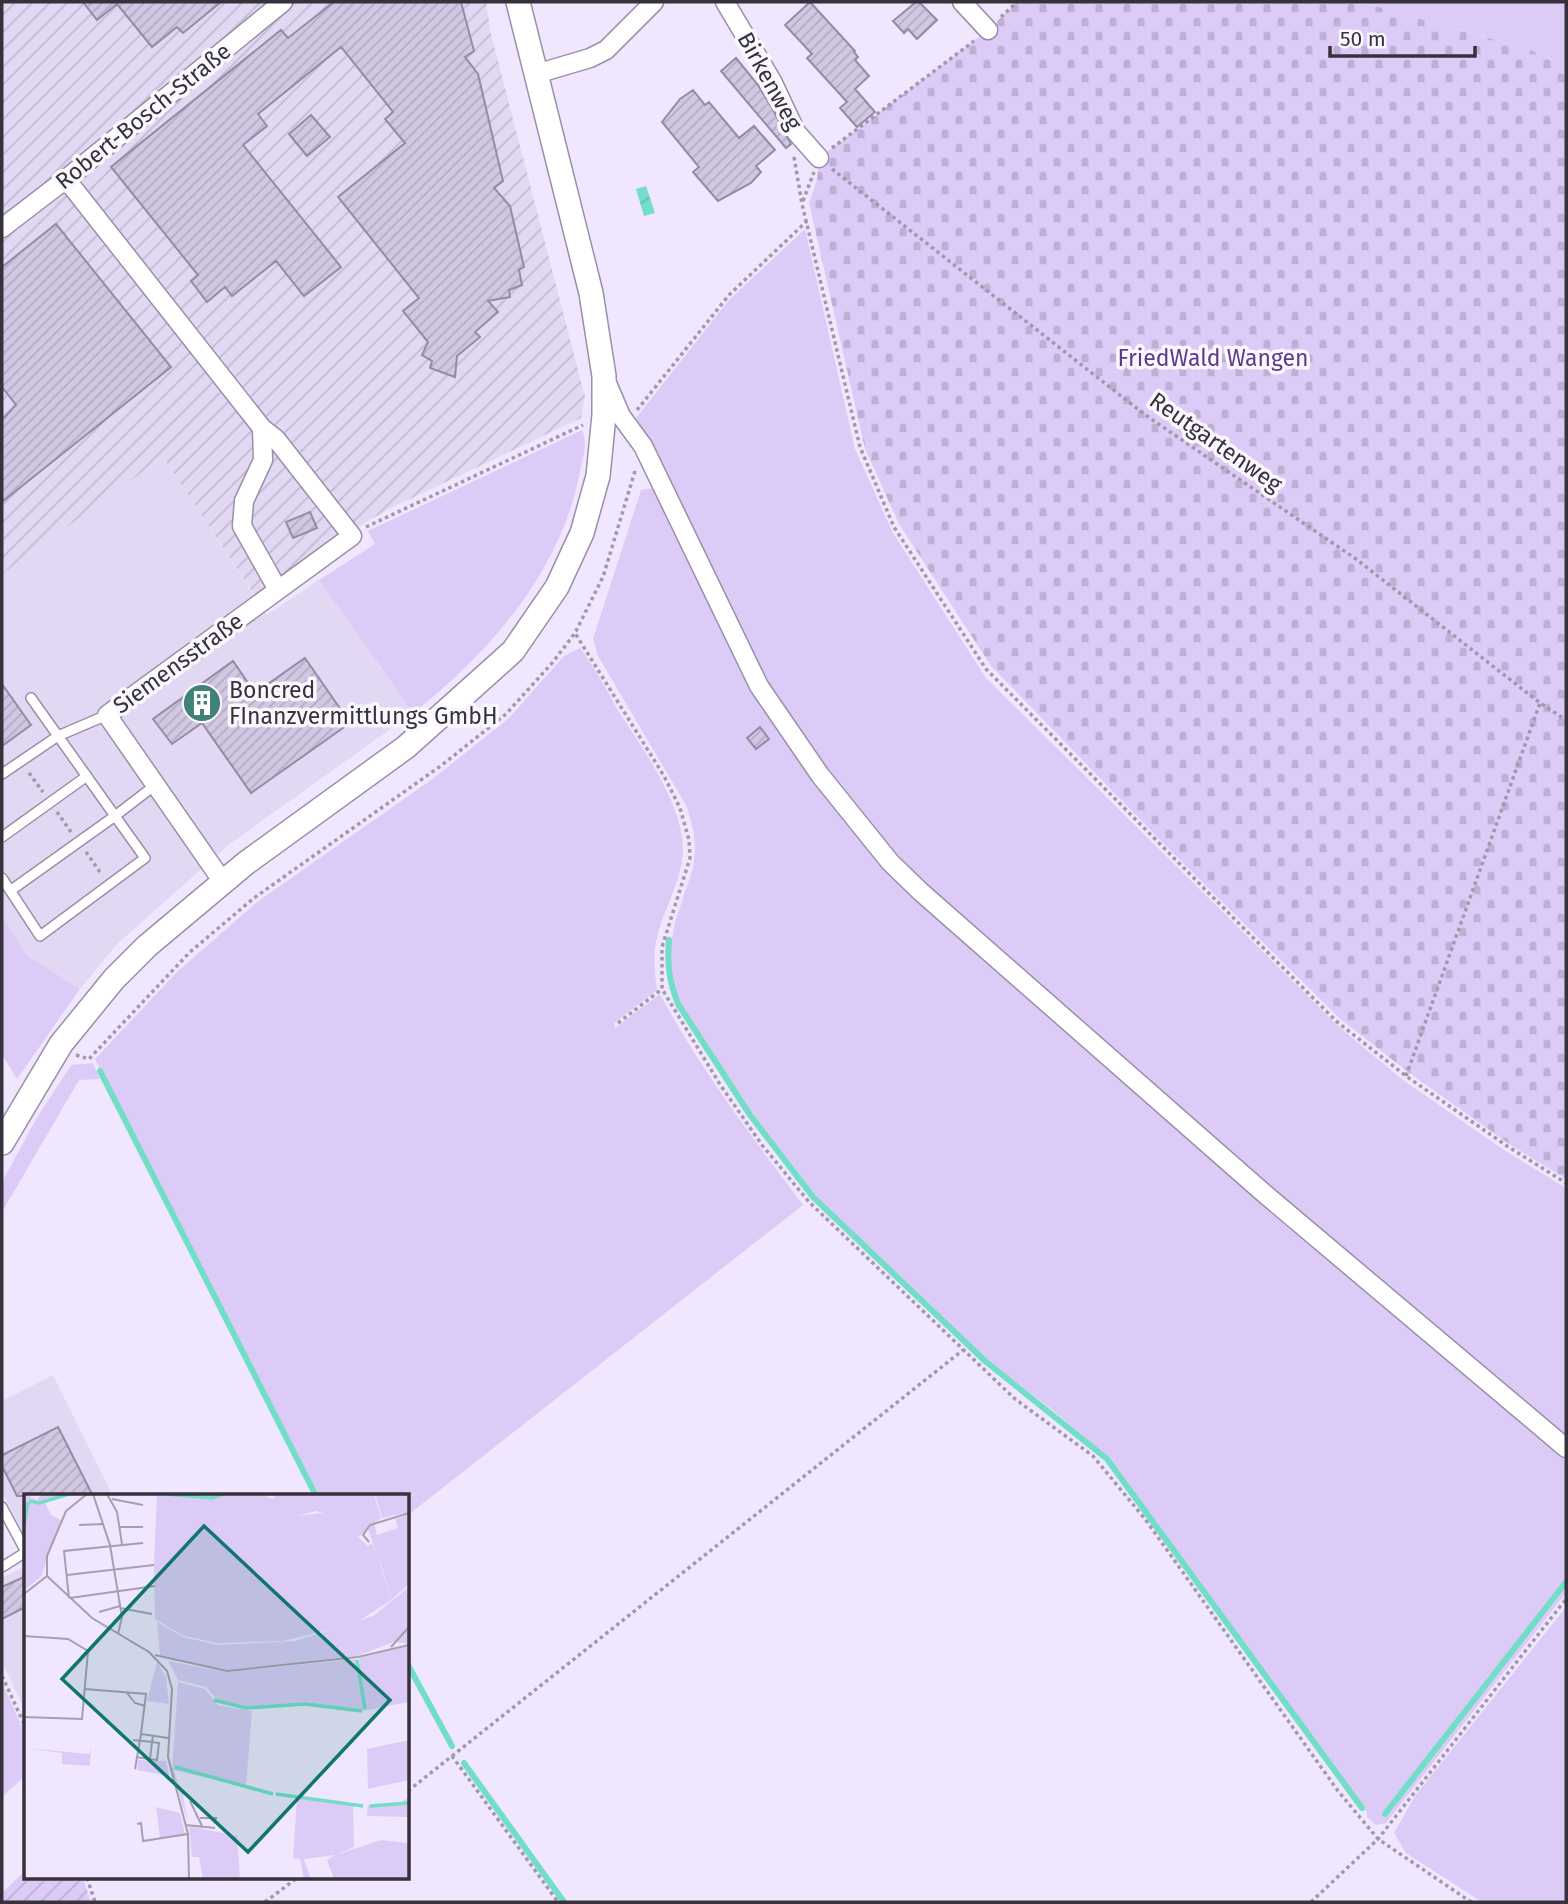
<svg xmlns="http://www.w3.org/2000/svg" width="1568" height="1904" viewBox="0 0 1568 1904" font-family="'Fira Sans',sans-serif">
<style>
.built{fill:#e3d8f3}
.industrial{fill:url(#industrial-furrows)}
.grass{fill:#ddcbf7}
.cemetery{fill:url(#cemetery-stones)}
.garden{fill:url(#garden-furrows)}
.water{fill:url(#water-waves)}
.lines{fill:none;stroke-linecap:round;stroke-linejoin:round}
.stream{stroke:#72dec8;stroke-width:6}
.building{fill:url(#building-hatch);stroke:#958ba4;stroke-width:2}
.service-casing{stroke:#998fa8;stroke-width:12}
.minor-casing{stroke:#998fa8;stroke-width:21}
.tertiary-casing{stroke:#998fa8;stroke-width:26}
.path{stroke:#a099aa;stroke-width:3.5;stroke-dasharray:3.5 3.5;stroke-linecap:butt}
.service{stroke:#fff;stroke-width:9}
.minor{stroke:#fff;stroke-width:18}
.tertiary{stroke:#fff;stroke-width:23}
.labels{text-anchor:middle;stroke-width:7;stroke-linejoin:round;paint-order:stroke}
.street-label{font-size:23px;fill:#36323c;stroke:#faf8fe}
.park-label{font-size:23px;fill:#61388b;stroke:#faf8fe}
.poi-label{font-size:23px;fill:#36323c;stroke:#faf8fe;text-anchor:start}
.inset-river{fill:none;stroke:#72dec8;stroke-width:3.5}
.inset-road{fill:none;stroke:#a69fb0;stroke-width:2}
.view{fill:#0f766e;fill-opacity:0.15;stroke:#0f766e;stroke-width:3.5}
.inset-edge{fill:none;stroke:#36323c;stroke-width:3.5}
</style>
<defs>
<pattern id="industrial-furrows" width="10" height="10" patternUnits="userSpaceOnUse" patternTransform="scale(1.75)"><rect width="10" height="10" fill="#e3d8f3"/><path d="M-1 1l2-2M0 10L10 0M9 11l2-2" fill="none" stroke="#c3bad1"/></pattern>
<pattern id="cemetery-stones" width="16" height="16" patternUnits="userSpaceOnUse" patternTransform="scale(1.75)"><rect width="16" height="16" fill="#ddcbf7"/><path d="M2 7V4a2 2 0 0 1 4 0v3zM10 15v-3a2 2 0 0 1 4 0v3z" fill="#beafd5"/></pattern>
<pattern id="garden-furrows" width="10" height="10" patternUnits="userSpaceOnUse" patternTransform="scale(1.75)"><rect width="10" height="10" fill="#ddcbf7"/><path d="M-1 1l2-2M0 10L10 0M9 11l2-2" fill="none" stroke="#beafd5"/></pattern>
<pattern id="water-waves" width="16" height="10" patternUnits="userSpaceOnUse" patternTransform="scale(1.75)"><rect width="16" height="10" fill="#72dec8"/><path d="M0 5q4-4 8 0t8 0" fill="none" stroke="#63bfad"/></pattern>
<pattern id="building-hatch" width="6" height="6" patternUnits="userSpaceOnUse" patternTransform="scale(1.75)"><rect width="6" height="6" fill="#d2c7e2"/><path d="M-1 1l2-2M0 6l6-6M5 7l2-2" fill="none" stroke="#b5abc3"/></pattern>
</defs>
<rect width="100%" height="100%" fill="#f0e7fe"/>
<path class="built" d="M163,457L267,615L319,580L413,713L231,843L117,944L80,989L27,955L2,916V574Z
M53,1375L113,1496H26V1539L2,1491V1401Z
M26,1566V1712L2,1662V1578Z"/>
<path class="industrial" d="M2,2H486L491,34L585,397L581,418L389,509L356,528L258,600L163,457L2,574Z"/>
<path class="grass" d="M1360,2H1566V65L1528,49Z
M805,229L855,449L893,533L986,678L1338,1026L1403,1080L1504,1150L1566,1188V1438L1234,1156L894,855L800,735L768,685L696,545L650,440L636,418L729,300Z
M582,430C588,443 583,458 580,471C562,570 490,653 413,713L319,580L375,544L368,531Z
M653,488L761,703L883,862L1566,1454V1593L1386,1823L1376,1825L1367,1817V1812L1111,1460L1050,1408L986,1359L814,1195L781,1155L703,1041L679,1001L668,963L675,922L693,868L695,851L694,833L687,807L598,656L593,639L641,490Z
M580,648C595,668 607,690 619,712C644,751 690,813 682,861C678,889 661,914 656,942C653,958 655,973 657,990L614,1023L615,1028L660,994C700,1069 752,1137 803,1205L408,1515V1496H319L95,1059L177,972L257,902L434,778L509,718L564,656Z
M2,916L27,955L80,989L17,1079L2,1055Z
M93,1063L100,1079L79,1080L2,1212V1182L35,1121L71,1065Z
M1566,1607V1902H1482L1406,1853L1394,1833L1415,1796Z
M2,1682L26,1736V1775L2,1797Z"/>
<path class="cemetery" d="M1017,2H1360L1528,49L1566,65V1179L1509,1144L1408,1072L1339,1018L1163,843L991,666L899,524L865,449L809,203L817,180L819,158L988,30Z"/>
<path class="garden" d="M26,1870V1878H83L91,1902H2V1893Z"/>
<path class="water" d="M646,186L655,213L644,216L636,189Z"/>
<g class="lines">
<path class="stream" d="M669,940C667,964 669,981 678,1004L750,1115L813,1197L985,1361L1107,1459L1362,1808
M100,1071L316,1496
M408,1665L452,1746
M464,1763L564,1902
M1385,1814L1566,1582"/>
</g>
<path class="building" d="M83,2H221L183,33L177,27L152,47L117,4L97,20Z
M334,2H461L474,51L465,57L478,74L503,181L494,188L510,206L524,267L519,270L522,285L509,290L510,297L488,301L498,312L475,332L480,337L457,356L455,377L430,368L432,361L422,355L428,342L403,311L419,298L338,197L405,143L385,119L393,112L341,47L258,114L267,126L243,145L341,267L304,296L276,261L232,296L225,287L207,302L191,281L198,275L111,167L281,30L288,38Z
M810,2L855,51L854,52L858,57L855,60L869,76L855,89L875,112L857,127L840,108L847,102L807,58L812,54L785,25Z
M916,2H919L937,20L917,39L908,29L904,33L893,21Z
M736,58L758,85L772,108L791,144L786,148L721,71Z
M693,90L705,105L709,102L739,138L754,126L775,150L756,166L761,172L751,183L718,201L693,172L699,167L662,122L680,99Z
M311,115L330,137L307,156L289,134Z
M56,224L171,367L2,502V420L16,405L2,387V267Z
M310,512L317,528L293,538L286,522Z
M305,658L350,723L251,793L202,723L172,744L153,719L233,661L255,693Z
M2,684L31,725L2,746Z
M760,727L769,739L756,749L747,738Z
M58,1427L93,1496H17L2,1466V1455Z
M26,1576V1607L2,1619V1587Z"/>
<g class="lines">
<g class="service-casing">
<path id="service" d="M2,774L58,736L107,715
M2,837L87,776
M2,878L40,936L145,858L115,816L154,786
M10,891L115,816L31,698
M2,1507L26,1552L2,1567"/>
</g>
<g class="minor-casing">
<path id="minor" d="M725,2L772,81L796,132L819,158
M962,2L988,30
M536,74L590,58L606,50L654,2
M66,179L262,428L276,439L352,536L107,715L223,882
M2,228L66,179L283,2
M606,381L621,416L643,446L759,686L820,775L890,862L921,892L1266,1195L1566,1448
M262,428L263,460L244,501L242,526L278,590"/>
</g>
<g class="tertiary-casing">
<path id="tertiary" d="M2,1143L61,1044L114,979L147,946L246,863L406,747L513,651L557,587L582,533L598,476L604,415V376L591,293L518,2"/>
</g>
<path class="path" d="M1001,17L1017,2
M832,148L974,41
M794,157L802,204L860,447L894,527L986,669L1336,1021L1406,1076L1507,1146L1566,1183
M832,169L1144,414L1356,559L1540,703L1566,720
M803,201L814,172
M637,410L729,295L807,221
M635,471L603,577L575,633L664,776L680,808L689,840L690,858L662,947V989L721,1086L762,1145L809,1202L1015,1399L1093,1456L1145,1519L1338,1791L1378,1839L1471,1902
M366,527L583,425
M29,773L43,792
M57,812L71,832
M86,852L102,875
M618,1023L662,989
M76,1055L89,1059L190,952L254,898L442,765L506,714L553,662L575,633
M1406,1076L1540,703
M2,1676L26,1728
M452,1756L963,1350
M408,1791L452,1756L558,1902
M87,1878L95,1902
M265,1902L297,1878
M1311,1902L1378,1839L1566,1599"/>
<use href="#service" class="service"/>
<use href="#minor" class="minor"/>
<use href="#tertiary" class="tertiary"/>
</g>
<defs>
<g id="building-disc" transform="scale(2.0125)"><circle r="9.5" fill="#408376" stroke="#faf8fe"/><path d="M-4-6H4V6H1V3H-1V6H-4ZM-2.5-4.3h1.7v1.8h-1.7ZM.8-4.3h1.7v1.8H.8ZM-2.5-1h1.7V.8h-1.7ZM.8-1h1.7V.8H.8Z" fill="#fff"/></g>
</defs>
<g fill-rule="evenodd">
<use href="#building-disc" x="202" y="703"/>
</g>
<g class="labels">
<g class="street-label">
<text transform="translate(770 81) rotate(61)" y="8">Birkenweg</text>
<text transform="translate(143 116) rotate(-39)" y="8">Robert-Bosch-Straße</text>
<text transform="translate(1216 442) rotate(35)" y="8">Reutgartenweg</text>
<text transform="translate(178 663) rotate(-36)" y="8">Siemensstraße</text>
</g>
<g class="park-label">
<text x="1213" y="366">FriedWald Wangen</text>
</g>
<g class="poi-label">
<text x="229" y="698">Boncred<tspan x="229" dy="26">FInanzvermittlungs GmbH</tspan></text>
</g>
</g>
<g transform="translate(24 1494)">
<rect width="385" height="385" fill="#f0e7fe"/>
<path d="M1,0L13,6L17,0H48L21,9L27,21L37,26L17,83L0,96ZM133,0H237L248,5L254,0H350L357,24L334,43L327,26L292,17L273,22L255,15L230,31L208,29L130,71ZM351,0H385V18L358,24ZM385,20V67L359,76L344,35L350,28L353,41L374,34L371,25ZM385,93V150L370,148L333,162L203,176L136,161L133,128L159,143L194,151L271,147L349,122ZM385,152V208L339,217L281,210L228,215L197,210L182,193L154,186L144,167L202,178L333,165L337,182L335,164ZM133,168L142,183L145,210L123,207ZM154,188L181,195L194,211L228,217L222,293L150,276L157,299L162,300L159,302L164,329L148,275ZM385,246V252L366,255V275L385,271V286L344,295L343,255ZM0,254L65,260L67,254L66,272L38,270V259ZM114,266L142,267L145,282L113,276ZM385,302V323L343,322L344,311L377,309ZM273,304L329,312L330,353L312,361L357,346L385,349V385H310L303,366L311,361L280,365L287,385H280L276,365L269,364ZM132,313L156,319L161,340L136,344ZM165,332L213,342L216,385H179L175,363H168Z" fill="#ddcbf7"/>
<path d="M255,15L273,22L314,17L327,26L334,43L344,52L348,49L354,62L367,106L330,130L259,147L193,149L160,142L131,125L130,71L208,29L230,30Z" fill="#ddcbf7"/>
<path d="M385,67V90L367,106L359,76ZM385,252V271L366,276V255Z" fill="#ddcbf7"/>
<path class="inset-river" d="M142,0L188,4L200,0M5,7L15,9L45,0M0,31L4,8M333,166L341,215M190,206L222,214L281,210L338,217M151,273L249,300M252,300L339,312M346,312L385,309"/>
<path class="inset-road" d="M63,0L42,17L23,62V82L68,124L125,158L143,177L148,195L144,263L164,340L165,385M69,0L86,51L98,123L94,140M83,0L93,18L98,50M88,5L119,11M55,31L80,30M96,33H119M345,48L339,41L346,31L385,19M43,81L130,71M0,100L23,82M45,104L40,57L119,49M46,104L131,92M96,114L128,120M75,118L96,112M0,142L44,145L64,157L58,225L0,223M367,153L385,133M131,161L203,177L334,163L385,151M61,195L122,200L117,240L144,244M103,199L111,209L121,212M109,246L128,248L126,265M112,263L133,266L135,249L128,248L129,242M111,275L117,240M166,307L178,332M176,324H192L190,329M113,330L117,329L119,347L164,340M162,331L191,334"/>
<path class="view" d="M180,32L366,206L224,358L38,185Z"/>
<rect width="385" height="385" class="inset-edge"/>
</g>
<rect width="1568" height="1904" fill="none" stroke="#36323c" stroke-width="7"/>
<path d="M1330 46v10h145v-10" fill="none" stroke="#36323c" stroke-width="3.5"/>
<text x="1340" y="46" font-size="21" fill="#36323c" stroke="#faf8fe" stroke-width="5" paint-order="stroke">50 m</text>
</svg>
